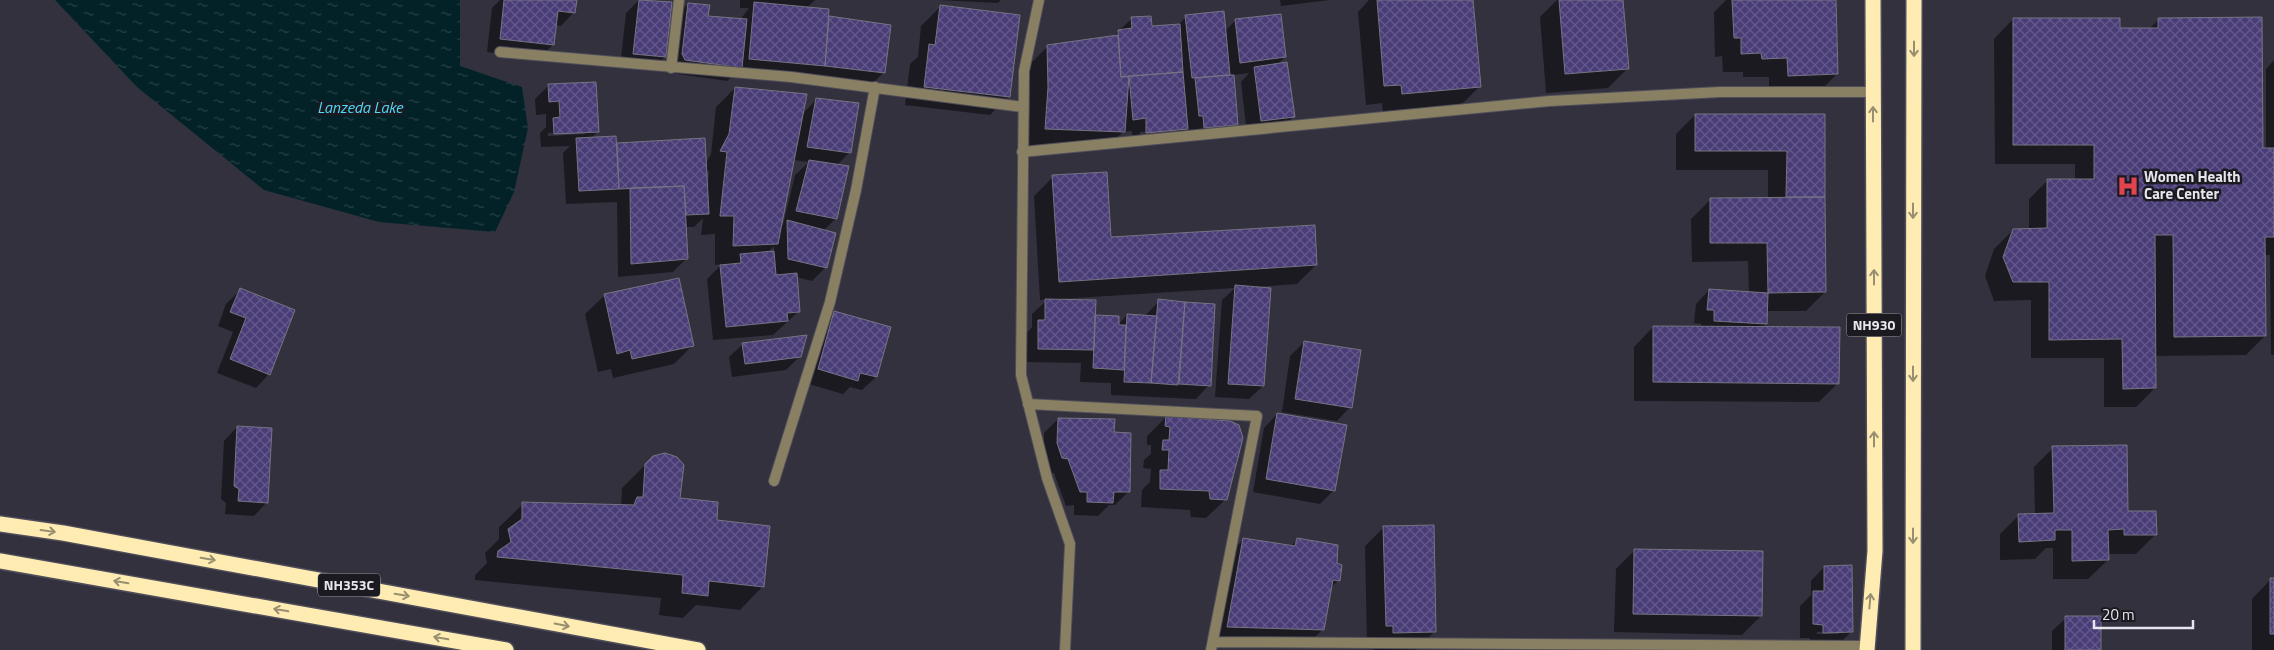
<svg xmlns="http://www.w3.org/2000/svg" width="2274" height="650" viewBox="0 0 2274 650" font-family="'Titillium Web',sans-serif">
<style>
.water{fill:url(#water-ripples)}
.shadow{fill:#0007;fill-rule:evenodd}
.building{fill:url(#building-cross-hatch);stroke:#767483}
.lines{fill:none;stroke-linecap:round;stroke-linejoin:round}
.lane-casing{stroke:#504e5a;stroke-width:12}
.street-casing{stroke:#504e5a;stroke-width:12}
.highway-casing{stroke:#504e5a;stroke-width:18}
.lane{stroke:#898063;stroke-width:10}
.street{stroke:#898063;stroke-width:10}
.highway{stroke:#feecb2;stroke-width:15}
.oneway{stroke:#988e70}
.labels{text-anchor:middle;stroke-width:5;stroke-linejoin:round;paint-order:stroke}
.shield{fill:#1b1a20;stroke:#aaa9b0;stroke-width:1}
.shield-label{font-size:14px;font-weight:bold;fill:#e7e6ee}
.poi-label{font-size:15px;font-weight:bold;fill:#e7e6ee;stroke:#1b1a20;text-anchor:start}
.water-label{font-size:16px;font-style:italic;fill:#4ddbfa;stroke:#1b1a20}
</style>
<defs>
<pattern id="water-ripples" width="26" height="14" patternUnits="userSpaceOnUse" patternTransform="scale(1.25)"><rect width="26" height="14" fill="#022228"/><path d="M2 4q2-2 4 0t4 0M15 11q2-2 4 0t4 0" fill="none" stroke="#274248"/></pattern>
<pattern id="building-cross-hatch" width="8" height="8" patternUnits="userSpaceOnUse" patternTransform="scale(1.25)"><rect width="8" height="8" fill="#4a3d77"/><path d="M0 0l8 8M0 8l8-8" fill="none" stroke="#64598b"/></pattern>
</defs>
<rect width="100%" height="100%" fill="#33313e"/>
<path class="water" d="M55,0H460V66L522,87L528,128L514,192L495,232L379,222L264,190L137,87Z"/>
<path class="shadow" d="M500,0H576L574,12L561,26L555,25L553,45L539,58L487,52L492,8Z
M639,0L671,3L665,57L651,70L620,67L626,13Z
M740,0H815L807,8L828,18L890,26L883,73L870,86L736,73L727,81L671,73L669,68L675,18L688,4L707,17L740,20L749,8H740Z
M937,0H1001L998,3Z
M1280,0H1330L1281,6Z
M1369,0H1472L1479,87L1460,106L1383,112L1382,103L1366,105L1358,12Z
M1557,0H1622L1627,69L1608,88L1546,93L1540,17Z
M1726,0H1834L1837,74L1818,93L1769,94V77H1743V72H1723L1722,56L1715,57L1714,12Z
M940,7L1009,96L990,115L905,105L910,64L918,57L921,26Z
M1186,17L1225,31L1235,21L1285,57L1277,65L1294,116L1280,130L1247,134L1241,82L1249,73L1233,75L1237,124L1224,138L1191,141L1190,129L1173,142L1133,146L1132,131L1123,132L1105,150L1027,148L1030,106L1029,65L1048,46L1113,37L1132,18L1151,27L1177,26ZM1174,129V132L1140,135V132Z
M2013,19L2119,29H2149L2159,19L2262,149H2266V69L2274,60V355H2271L2270,255H2264L2265,336L2246,355L2154,356L2155,388L2136,407H2104V358H2031V300L1994,301L1985,276L1994,249L2013,230H2029V199L2048,180H2075V164H1995L1994,39Z
M549,85L597,132L590,139L616,144L704,139L705,165L711,154L716,107L735,88L802,114L817,99L850,152L836,166V218L823,231L826,267L812,281L796,277L799,311L773,335L713,340L707,279L722,264L715,265V234L701,235L703,218L694,227H685L687,258L673,272L618,277L617,202L566,204L563,153L570,146L541,147L540,133L546,127V114L536,115L535,99ZM585,132V134L548,136V133ZM793,160L809,162L795,175L783,225L781,224ZM705,171H709L708,182H706ZM774,246V252H768ZM774,273L786,275L775,277Z
M1695,115H1824L1825,292L1806,311H1766V323L1761,328L1838,383L1819,402L1634,401V347L1653,327L1701,328V324L1694,323L1696,304L1709,290L1749,293L1748,261L1692,262L1691,219L1710,200L1768,199V170H1676V134Z
M1053,177L1110,238L1316,265L1297,284L1254,287L1263,386L1249,399L1215,397L1222,300L1235,288L1060,299V301L1117,326L1127,315L1145,316L1159,301L1213,305L1209,385L1196,399L1111,395V383L1080,382L1081,363L1025,362V335L1032,327V314L1047,300H1040L1034,196Z
M240,290L269,374L256,388L217,373L233,332L218,326L226,304Z
M605,295L693,345L674,364L613,378L611,369L598,372L585,314Z
M835,313L889,328L876,377L862,390L850,387L843,394L805,383L821,326Z
M1304,342L1350,407L1337,421L1282,412L1290,356Z
M743,344L800,356L786,370L732,377L729,357Z
M1277,414L1334,490L1320,504L1253,492L1264,428Z
M1166,417L1226,499L1206,518L1191,517L1190,510L1141,507L1142,490L1150,482L1151,469L1143,468L1144,460L1151,454V445H1147V436Z
M1058,419L1113,434L1129,491L1115,505H1109L1098,516L1074,515V505L1066,506L1054,473L1049,472L1044,457V433Z
M237,427L267,502L254,516L225,514L226,503L221,499L224,441Z
M2053,448L2155,535L2136,554H2107L2108,560L2088,579H2053V548H2046L2035,559L2000,560V534L2019,515L2035,514L2034,467Z
M645,465L679,499L715,521L763,586L740,610L696,605L683,618L659,615L661,598L475,580V575L487,563L485,553L499,539V527L523,504L621,506L622,488Z
M1384,527L1435,631L1416,650H1374V644L1367,645L1365,546Z
M1243,540L1290,547L1297,540L1335,564L1339,580L1330,588L1323,629L1304,648L1209,646L1224,559Z
M1635,550L1761,616L1742,635L1614,632L1616,569Z
M1824,567L1851,632L1838,645L1810,646V638H1800V606L1811,595V581ZM1839,631V634H1817V632Z
M2271,579H2274V650H2252V599Z
M2066,618L2100,650H2052V631Z"/>
<path class="building" d="M504,0H577L575,13L558,11L554,45L500,39Z
M639,0L672,2L666,57L633,54Z
M1377,0H1473L1481,87L1402,94L1401,85L1384,86Z
M1559,0H1623L1629,69L1565,74Z
M1732,0H1836L1838,74L1788,76L1787,58L1762,59L1761,53L1741,54V38H1734Z
M754,2L829,9L825,66L749,59Z
M688,3L710,5L708,16L747,19L742,68L685,60L682,54Z
M940,5L1020,15L1010,97L924,87L929,44L935,45Z
M1224,11L1230,75L1192,78L1185,15Z
M1281,14L1286,57L1240,63L1235,19Z
M829,16L891,25L885,73L825,66Z
M1151,16L1152,26L1180,24L1183,72L1121,77L1118,30L1132,28L1131,17Z
M2262,17L2263,148H2274V237H2265L2266,336L2174,337L2173,235H2155L2156,388L2123,389L2122,339L2049,340V282H2013L2003,257L2013,229L2047,228V179H2094V145H2013V18H2120V28H2158V18Z
M1118,35L1121,77L1129,76L1125,132L1045,129L1048,87L1047,45Z
M1287,62L1295,117L1261,121L1254,67Z
M1183,72L1188,129L1146,133V118L1133,120L1129,76Z
M1230,75H1234L1238,125L1204,128L1203,116H1199L1195,78Z
M596,82L599,132L554,134L553,118L560,117L559,101L549,102L548,84Z
M735,87L807,94L778,244L733,246L734,216H720L727,152L720,151L729,134Z
M816,98L859,103L851,153L807,147Z
M1695,114H1825V197H1786L1787,151H1695Z
M616,136L619,189L579,191L576,138Z
M705,138L709,214L686,215L684,186L619,189L617,143Z
M809,160L849,166L837,219L796,211Z
M1107,172L1111,237L1315,225L1317,265L1059,282L1052,175Z
M684,186L688,259L631,264L630,188Z
M1825,197L1826,292L1768,293L1767,243H1710V198Z
M787,220L836,233L827,268L788,259Z
M774,251L776,275L797,273L800,312L787,313L788,321L726,327L720,265L741,263L740,254Z
M679,278L694,346L632,359L630,350L617,354L604,294Z
M1235,285L1271,288L1264,386L1228,384Z
M240,288L295,310L270,375L230,359L246,318L230,312Z
M1709,289L1768,293L1767,324L1714,321V310H1707Z
M1045,299L1096,300L1094,350L1038,349V320H1045Z
M1158,299L1185,302L1178,385L1151,383Z
M1185,302L1215,304L1211,386L1179,384Z
M834,311L891,327L877,377L860,373L858,381L818,369Z
M1127,314L1157,316L1151,383L1124,382Z
M1095,315L1119,316V325H1126L1124,370L1093,368Z
M1653,326L1840,327L1839,384L1653,382Z
M807,335L801,357L745,364L742,343Z
M1304,341L1361,350L1352,408L1295,399Z
M1277,413L1347,425L1335,491L1266,479Z
M1166,416L1230,421L1239,425L1243,438L1227,500L1210,499L1209,491L1160,489V470H1168L1169,450H1162L1163,440H1169L1170,427L1165,426Z
M1058,418L1115,419L1114,432L1131,433L1130,492H1114L1113,503L1087,502V492H1080L1068,459L1062,458L1057,443Z
M237,426L272,428L268,503L238,501L239,489L234,486Z
M2127,445L2128,511H2156L2157,535H2124V529L2108,530L2109,560L2072,561V530H2055V540L2019,542L2018,514L2054,513L2052,446Z
M665,453L677,457L684,465L680,498L718,502L717,520L770,526L764,587L709,581L708,596L682,593L683,575L497,557L498,551L511,542L508,529L522,519V502L634,505L637,497H643L645,464L653,456Z
M1434,525L1436,632L1393,633V626H1386L1383,526Z
M1243,538L1295,546L1297,538L1338,545L1337,563L1342,565L1340,581L1333,580L1324,630L1227,627Z
M1634,549L1763,551L1762,616L1633,614Z
M1852,565L1853,632L1823,633V625L1813,624V591H1824V566Z
M2270,578H2274V634H2270Z
M2065,616H2101V650H2065Z"/>
<g class="lines">
<g class="lane-casing">
<path id="lane" d="M500,52L791,77L1023,107
M671,68L679,0
M1022,152L1550,101L1720,92H1873
M1028,404L1257,416L1211,650
M774,481L830,302L856,190L875,87
M1213,642L1867,646"/>
</g>
<g class="street-casing">
<path id="street" d="M1039,0L1024,71L1021,375L1047,478L1070,544L1065,650"/>
</g>
<g class="highway-casing">
<path id="highway" d="M0,524L63,533L698,650
M0,561L506,650
M1867,650L1875,551L1873,0
M1913,650L1914,0"/>
</g>
<use href="#lane" class="lane"/>
<use href="#street" class="street"/>
<use href="#highway" class="highway"/>
</g>
<defs><path id="oneway-shaft" d="M-6 0H5M1.5-3L5.5 0L1.5 3" fill="none" stroke-width="1.6" stroke-linecap="round" stroke-linejoin="round" transform="scale(1.25)"/></defs>
<g class="oneway">
<use href="#oneway-shaft" transform="translate(1914 49) rotate(90)"/>
<use href="#oneway-shaft" transform="translate(1873 114) rotate(-90)"/>
<use href="#oneway-shaft" transform="translate(1913 211) rotate(90)"/>
<use href="#oneway-shaft" transform="translate(1874 277) rotate(-90)"/>
<use href="#oneway-shaft" transform="translate(1913 374) rotate(90)"/>
<use href="#oneway-shaft" transform="translate(1874 439) rotate(-90)"/>
<use href="#oneway-shaft" transform="translate(48 531) rotate(8)"/>
<use href="#oneway-shaft" transform="translate(1913 536) rotate(90)"/>
<use href="#oneway-shaft" transform="translate(208 559) rotate(10)"/>
<use href="#oneway-shaft" transform="translate(121 582) rotate(-170)"/>
<use href="#oneway-shaft" transform="translate(402 595) rotate(10)"/>
<use href="#oneway-shaft" transform="translate(1870 601) rotate(-85)"/>
<use href="#oneway-shaft" transform="translate(281 610) rotate(-170)"/>
<use href="#oneway-shaft" transform="translate(562 625) rotate(11)"/>
<use href="#oneway-shaft" transform="translate(441 638) rotate(-170)"/>
</g>
<defs>
<g id="hospital-bare" transform="scale(1.725)"><path d="M-5-5h3v3.5h4V-5h3V5h-3V1.5h-4V5h-3Z" fill="#e0444e" stroke="#1b1a20" stroke-width="2.5" paint-order="stroke"/></g>
</defs>
<g fill-rule="evenodd">
<use href="#hospital-bare" x="2128" y="186"/>
</g>
<g class="labels">
<g class="shield">
<rect x="1846.5" y="313.5" width="55" height="23" rx="4"/>
<rect x="318" y="573.5" width="62" height="23" rx="4"/>
</g>
<g class="shield-label">
<text x="1874" y="330">NH930</text>
<text x="349" y="590">NH353C</text>
</g>
<g class="poi-label">
<text x="2144" y="182">Women Health<tspan x="2144" dy="17">Care Center</tspan></text>
</g>
<g class="water-label">
<text x="360" y="113">Lanzeda Lake</text>
</g>
</g>
<path d="M2094 620v8h99v-8" fill="none" stroke="#e7e6ee" stroke-width="2.5"/>
<text x="2102" y="620" font-size="15" fill="#e7e6ee" stroke="#1b1a20" stroke-width="4" paint-order="stroke">20 m</text>
</svg>
